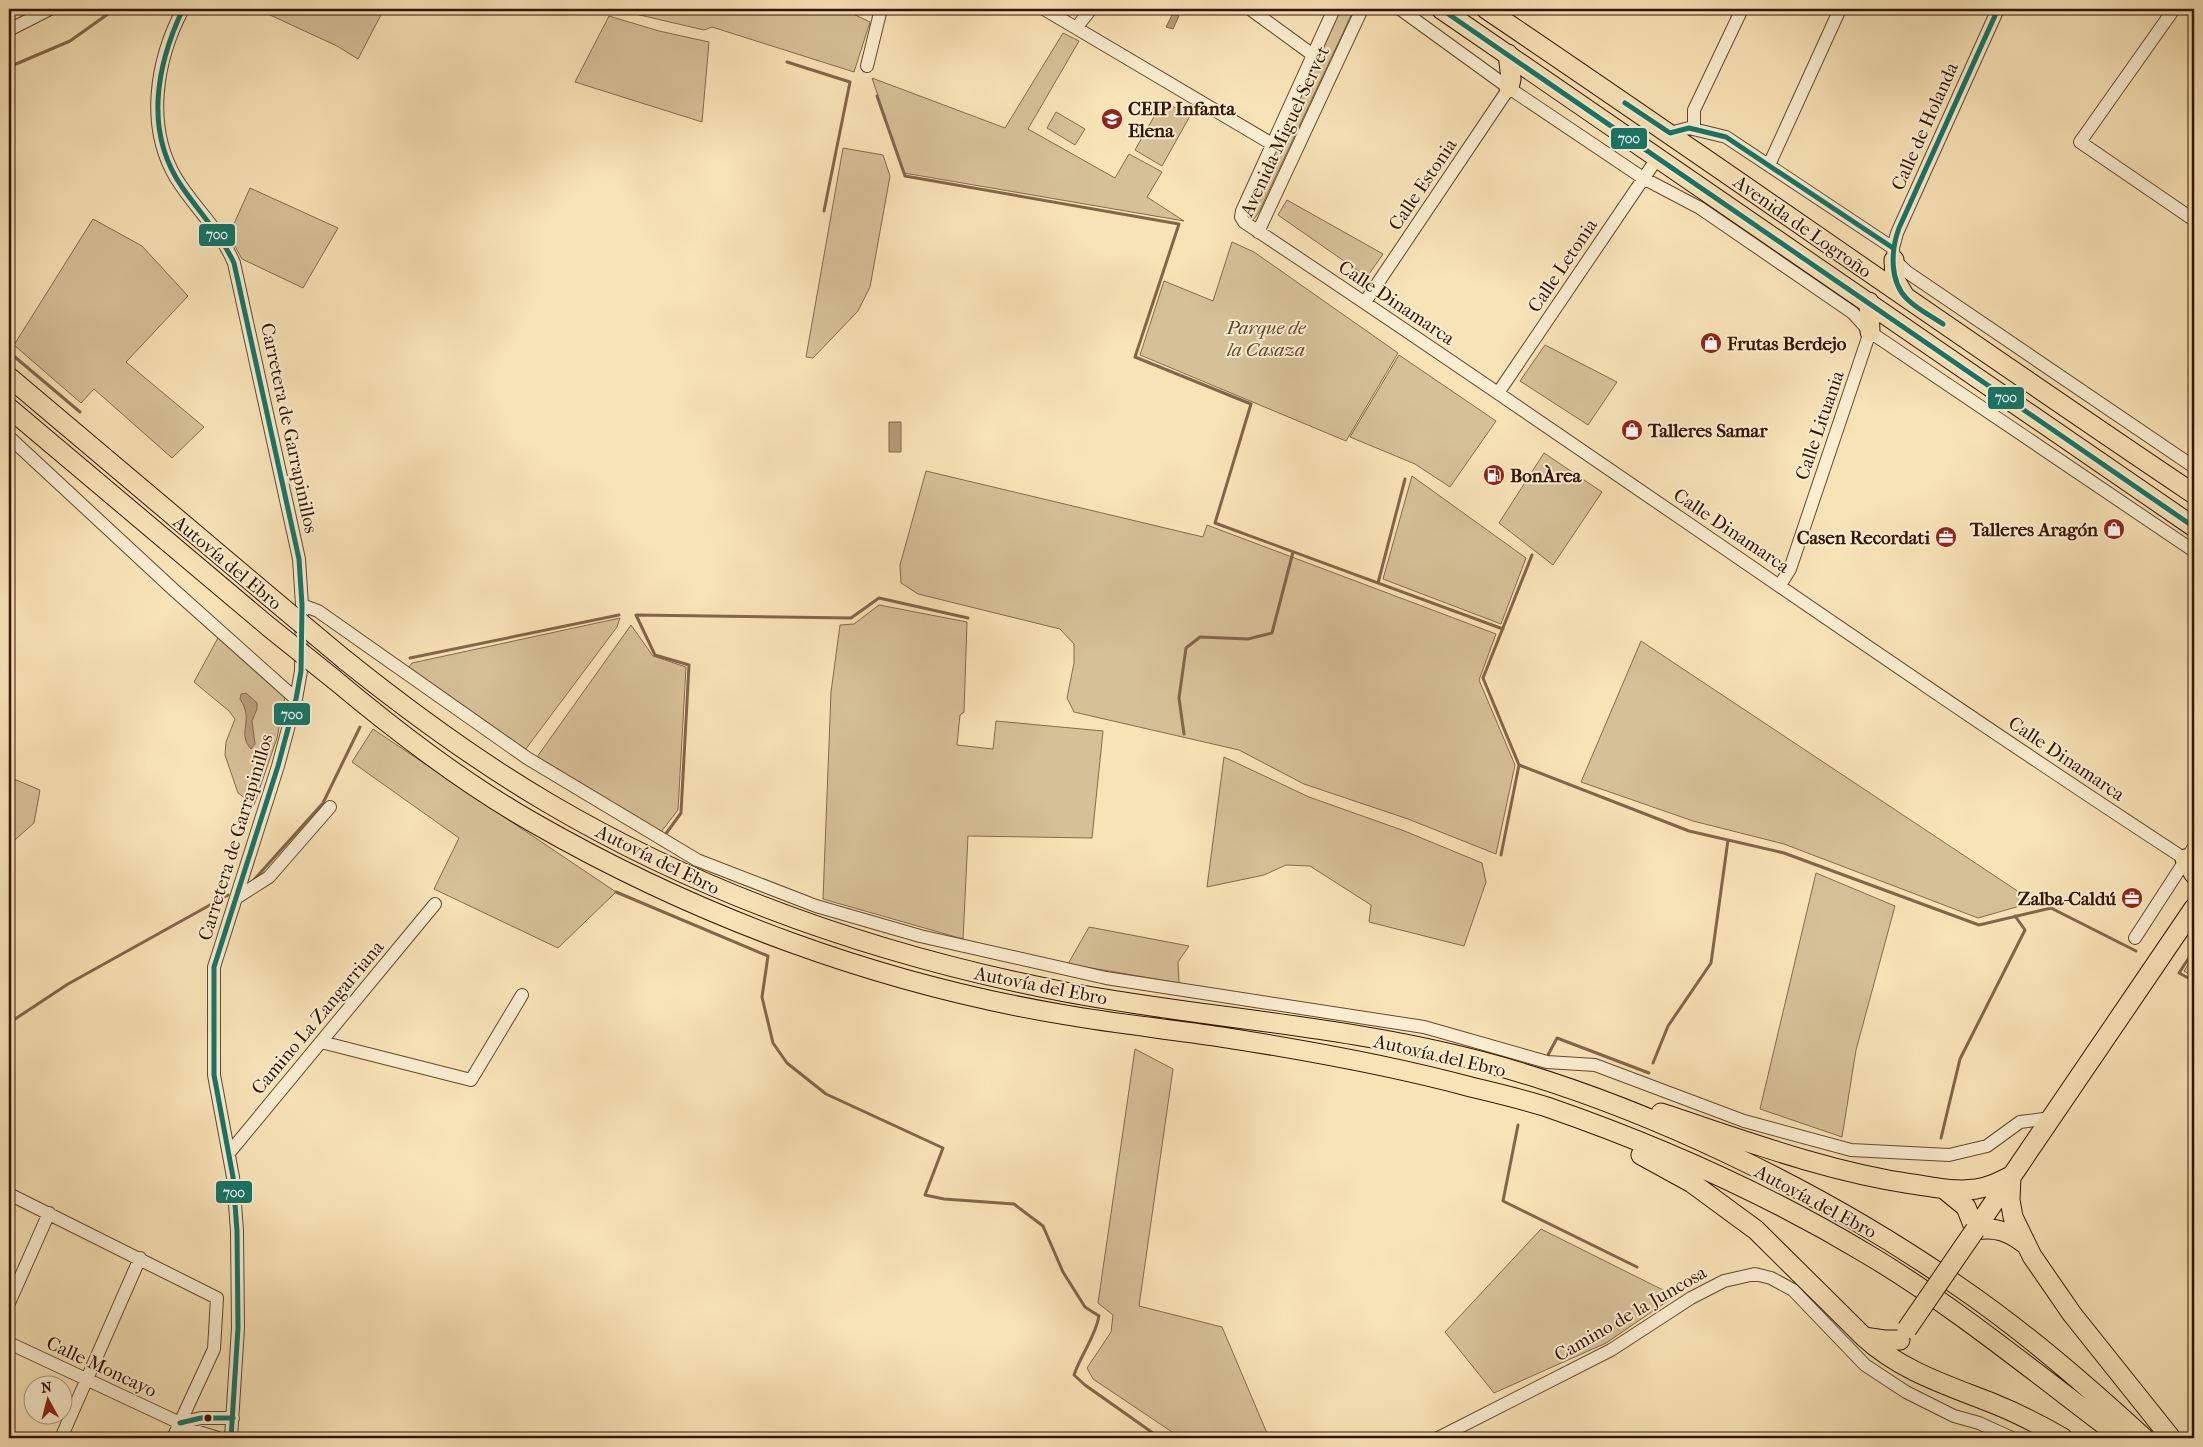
<svg xmlns="http://www.w3.org/2000/svg" width="2203" height="1447" viewBox="0 0 2203 1447" font-family="'IM FELL French Canon',serif">
<style>
.green{fill:#d6c097;stroke:#846a4c}
.water{fill:#b59d78;stroke:#816648}
.lines{fill:none;stroke-linecap:round;stroke-linejoin:round}
.stream{stroke:#816648;stroke-width:3}
.minor-casing{stroke:#64482e;stroke-width:14}
.highway-casing{stroke:#321400;stroke-width:21}
.minor{stroke:#faedd0;stroke-width:12}
.highway{stroke:#f8e3b6;stroke-width:19}
.highway-bridge-casing{stroke:#321400;stroke-width:21;stroke-linecap:butt}
.highway-bridge{stroke:#f8e3b6;stroke-width:19}
.bus-1-casing{stroke:#faedd0;stroke-width:9}
.bus-1{stroke:#147668;stroke-width:5}
.bus-dot{fill:#321400;stroke:#faedd0;stroke-width:2}
.labels{text-anchor:middle;stroke-width:4;stroke-linejoin:round;paint-order:stroke}
.poi-label{font-size:19px;font-weight:bold;fill:#321400;stroke:#faedd0;text-anchor:start}
.street-label{font-size:19px;fill:#321400;stroke:#faedd0}
.park-label{font-size:19px;font-style:italic;fill:#63482d;stroke:#faedd0}
.line-badge{stroke:#faedd0;stroke-width:2}
.badge-label{font-size:14px;text-anchor:middle;font-weight:bold;fill:#fff}
</style>
<rect width="100%" height="100%" fill="#f8e3b6"/>
<filter id="stains"><feTurbulence type="fractalNoise" baseFrequency=".004" numOctaves="4"/><feColorMatrix values="0 0 0 0 .2 0 0 0 0 .09 0 0 0 0 .02 0 0 0 .5 -.17"/></filter>
<radialGradient id="worn" r=".72"><stop offset=".6" stop-color="#630" stop-opacity="0"/><stop offset="1" stop-color="#630" stop-opacity=".3"/></radialGradient>
<path class="green" d="M257,9H384L358,59L337,46Z
M614,9H843L870,22L854,72L712,27L704,30Z
M1339,9H1354L1259,212L1254,219L1250,220L1246,217Z
M609,16L659,31L709,42L702,122L575,82Z
M1063,33L1079,41L1028,129L1115,178L1129,154L1162,172L1147,197L1184,221L904,173L872,78L1005,128Z
M1163,101L1190,116L1162,166L1135,150Z
M1056,112L1085,129L1075,145L1047,128Z
M843,148L883,155L890,176L870,287L858,311L813,358L806,357Z
M250,188L338,228L303,288L242,259L229,235Z
M1287,200L1383,254L1367,277L1278,215Z
M93,219L142,246L188,296L126,362L204,427L172,458L94,389L81,403L14,345Z
M1232,242L1254,252L1398,353L1346,441L1140,355L1164,281L1213,301Z
M1545,345L1617,382L1588,425L1520,381Z
M1399,355L1496,421L1450,487L1415,464L1350,437Z
M1544,453L1602,492L1553,565L1499,523Z
M926,471L1203,537L1207,525L1496,634L1479,680L1515,765L1496,854L1408,819L1304,784L1239,750L1074,712L1067,698L1074,663V644L1060,629L918,594L901,583L900,565Z
M1412,476L1526,558L1501,624L1383,579Z
M879,605L967,622L964,712L960,715L957,745L993,749L996,721L1103,731L1092,838L968,836L963,939L823,899L831,692L840,625L854,624Z
M620,618L617,627L525,750L407,669L412,663Z
M631,625L653,656L686,667L678,810L661,832L537,757Z
M219,636L285,697L277,738L254,805L238,793L225,755L226,742L235,719L229,711L194,682Z
M1641,641L2034,902L1978,918L1784,844L1693,821L1581,782Z
M373,729L616,892L558,948L434,889L459,838L352,762Z
M1224,757L1309,797L1402,830L1482,863L1486,882L1464,946L1369,922L1371,905L1310,866L1286,865L1264,875L1207,887Z
M9,777L40,790L34,823L9,845Z
M1816,873L1895,906L1856,1050L1842,1137L1760,1109Z
M1089,927L1189,946L1178,962L1179,983L1068,964Z
M2194,955V977L2184,971Z
M1135,1049L1173,1069L1139,1306L1222,1327L1269,1438H1181L1093,1379L1087,1368L1111,1332L1113,1315L1098,1303Z
M1541,1229L1675,1296L1606,1343L1494,1393L1445,1332Z"/>
<path class="water" d="M1173,13L1179,16L1173,29L1166,27Z
M889,422H901V452H889Z
M246,693L257,703V709L252,721L255,744L251,749C236,732 255,721 240,699L241,694Z"/>
<g class="lines">
<path class="stream" d="M787,62L850,82L824,211
M9,67L70,41L115,9
M877,96L905,176L1179,224L1135,357L1251,404L1215,523L1503,629
M9,352L80,412
M1532,555L1483,678L1519,765L1689,831L1784,853L1979,925L2051,908L2136,951
M1378,583L1405,479
M410,658L619,615
M1184,734L1179,698L1186,648L1200,637L1248,639L1272,633L1293,552
M665,835L681,813L689,665L655,655L636,615L851,618L879,598L968,618
M1501,855L1519,765
M252,882L323,803L360,727
M616,892L768,956L762,997L773,1043L787,1063L826,1094L943,1148L925,1195L944,1199L1014,1204L1043,1226L1063,1272L1085,1307L1099,1316C1095,1338 1081,1354 1074,1375L1085,1385L1160,1438
M2194,950L2179,973L2194,981
M9,1023L68,984L228,895
M1548,1055L1557,1038L1649,1073
M1653,1063L1668,1026L1711,963L1728,840
M1518,1125L1503,1201L1637,1267
M1941,1138L1960,1059L2025,930L2015,916"/>
<g class="minor-casing">
<path id="minor" d="M183,9C156,60 145,126 176,178C195,209 220,229 234,263L299,559L302,605L301,671L296,699L278,766L214,967V1075L233,1177L237,1231L238,1328L231,1438
M1044,9L1272,144
M1250,9L1313,55
M1334,9L1242,211L1241,217L1244,222C1560,431 1868,652 2185,859
M1400,9L1509,88L1643,178L1700,208L1853,313L1870,332L2194,551
M1998,9L1897,233L1893,248L1894,260L1907,272L2194,467
M2174,9L2080,142L2194,220
M1076,28L1091,9
M9,30L50,9
M867,66L881,9
M1694,128V110L1742,9
M1670,133L1689,128L1726,137L1893,248
M1769,165L1840,9
M1258,232L1362,9
M1365,302L1509,88
M1498,393L1658,157
M9,437L175,591L296,699
M1780,585L1790,569L1870,332
M302,605L318,611L527,758L697,860L816,906L920,936L1106,978L1424,1027L1547,1062L1595,1065L1744,1121L1851,1150L1949,1155L1987,1146L2020,1122L2051,1118
M236,898L269,877L330,807
M2135,938L2194,847
M321,1042L471,1080L522,995
M229,1153L435,904
M9,1194L217,1298L214,1349L173,1438
M9,1303L49,1213
M9,1343L180,1423L189,1429L218,1438
M180,1423L201,1418H233
M61,1438L140,1258
M1438,1438L1611,1350L1691,1298L1724,1281L1755,1274L1771,1278L1793,1290L1865,1365L1906,1392L1954,1416L1979,1423L2012,1438"/>
</g>
<g class="highway-casing">
<path id="highway" d="M1441,9L2194,527
M1486,9C1723,169 1957,335 2194,494
M1508,54L1511,79L1509,88
M1894,260L1895,280L1904,295
M1869,302L1870,332
M9,377L284,609
M9,408L269,627
M345,660C410,712 478,762 550,804C708,897 885,957 1065,992C1202,1018 1344,1025 1480,1061C1642,1104 1820,1190 1958,1286C2024,1331 2085,1384 2144,1438
M335,680C397,732 463,783 534,823C698,917 879,984 1066,1015C1117,1024 1169,1029 1221,1037C1305,1050 1389,1065 1471,1087C1496,1093 1522,1099 1547,1107C1657,1145 1767,1194 1867,1254C1951,1304 2028,1367 2106,1426L2117,1438
M2194,860L2185,859L2194,874
M1661,1113C1743,1140 1825,1171 1912,1184C1933,1187 1954,1192 1976,1189C1989,1187 1999,1182 2011,1176
M1641,1155L1692,1183L1756,1230L1864,1337L1884,1340H1900
M2011,1177L2010,1200L2013,1217L2032,1256L2072,1314L2171,1438
M1944,1189L1966,1207L1975,1230
M1975,1230L2194,908
M1975,1230C1996,1227 2008,1231 2025,1244
M1864,1337C1902,1372 1950,1386 1997,1405C2019,1414 2042,1426 2063,1438"/>
</g>
<use href="#minor" class="minor"/>
<use href="#highway" class="highway"/>
<g class="highway-bridge-casing">
<path id="highway-bridge" d="M284,609L345,660
M269,627L335,680
M1907,1329L1975,1230"/>
</g>
<use href="#highway-bridge" class="highway-bridge"/>
<g class="bus-1-casing">
<path id="bus-1" d="M183,9C156,66 144,132 182,187C200,213 221,235 234,263L299,559L302,605L301,671L296,699L278,766L214,967V1075L233,1177L237,1231L238,1328L231,1438
M1441,9L2194,527
M1625,103L1670,133L1689,128L1726,137L1893,248
M1943,324C1931,316 1917,309 1907,299C1889,281 1891,250 1899,228L1998,9
M180,1423L201,1418H233"/>
</g>
<use href="#bus-1" class="bus-1"/>
</g>
<defs>
<g id="school-disc" transform="scale(1.125)"><circle r="9.5" fill="#8f2418" stroke="#faedd0"/><path d="M0-5L7-2L0 1L-7-2ZM-4 1L0 2.5L4 1V4Q0 6-4 4Z" fill="#fff"/></g>
<g id="shop-disc" transform="scale(1.125)"><circle r="9.5" fill="#8f2418" stroke="#faedd0"/><path d="M-5-2.5h2.3a2.7 3.5 0 0 1 5.4 0H5L5.5 6h-11ZM-1.5-2.5h3a1.5 2.3 0 0 0-3 0Z" fill="#fff"/></g>
<g id="fuel-disc" transform="scale(1.125)"><circle r="9.5" fill="#8f2418" stroke="#faedd0"/><path d="M-5.5-6h7V0h2V4h1.3V-2.5L3-4.5l.8-.8L6-3V5H2.5V1h-1V6h-7ZM-4.2-4.7v3.2H.2V-4.7Z" fill="#fff"/></g>
<g id="office-disc" transform="scale(1.125)"><circle r="9.5" fill="#8f2418" stroke="#faedd0"/><path d="M-6-3h4V-5.5h4V-3h4V5H-6ZM-1-4.5V-3h2v-1.5ZM-6 0V1H6V0Z" fill="#fff"/></g>
</defs>
<g fill-rule="evenodd">
<use href="#school-disc" x="1112" y="119"/>
<use href="#shop-disc" x="1711" y="343"/>
<use href="#shop-disc" x="1632" y="430"/>
<use href="#fuel-disc" x="1494" y="475"/>
<use href="#shop-disc" x="2114" y="529"/>
<use href="#office-disc" x="1946" y="537"/>
<use href="#office-disc" x="2132" y="898"/>
</g>
<circle class="bus-dot" cx="208" cy="1418" r="4.5"/>
<g class="labels">
<g class="poi-label">
<text x="1128" y="115">CEIP Infanta<tspan x="1128" dy="22">Elena</tspan></text>
<text x="1727" y="350">Frutas Berdejo</text>
<text x="1648" y="437">Talleres Samar</text>
<text x="1510" y="482">BonÀrea</text>
<text x="2098" y="536" text-anchor="end">Talleres Aragón</text>
<text x="1930" y="544" text-anchor="end">Casen Recordati</text>
<text x="2116" y="905" text-anchor="end">Zalba-Caldú</text>
</g>
<g class="street-label">
<text transform="translate(1924 126) rotate(-66)" y="7">Calle de Holanda</text>
<text transform="translate(1284 131) rotate(-65)" y="7">Avenida Miguel Servet</text>
<text transform="translate(1422 184) rotate(-56)" y="7">Calle Estonia</text>
<text transform="translate(1803 226) rotate(35)" y="7">Avenida de Logroño</text>
<text transform="translate(1562 265) rotate(-56)" y="7">Calle Letonia</text>
<text transform="translate(1397 302) rotate(34)" y="7">Calle Dinamarca</text>
<text transform="translate(1819 425) rotate(-71)" y="7">Calle Lituania</text>
<text transform="translate(290 428) rotate(78)" y="7">Carretera de Garrapinillos</text>
<text transform="translate(1732 530) rotate(34)" y="7">Calle Dinamarca</text>
<text transform="translate(228 562) rotate(40)" y="7">Autovía del Ebro</text>
<text transform="translate(2067 758) rotate(34)" y="7">Calle Dinamarca</text>
<text transform="translate(235 837) rotate(-73)" y="7">Carretera de Garrapinillos</text>
<text transform="translate(658 859) rotate(26)" y="7">Autovía del Ebro</text>
<text transform="translate(1041 985) rotate(11)" y="7">Autovía del Ebro</text>
<text transform="translate(317 1017) rotate(-50)" y="7">Camino La Zangarriana</text>
<text transform="translate(1440 1055) rotate(13)" y="7">Autovía del Ebro</text>
<text transform="translate(1816 1201) rotate(28)" y="7">Autovía del Ebro</text>
<text transform="translate(1630 1313) rotate(-30)" y="7">Camino de la Juncosa</text>
<text transform="translate(102 1366) rotate(25)" y="7">Calle Moncayo</text>
</g>
<g class="park-label">
<text x="1266" y="334">Parque de<tspan x="1266" dy="22">la Casaza</tspan></text>
</g>
</g>
<g class="line-badge">
<rect x="1610" y="127" width="38" height="23" rx="5" fill="#147668"/>
<rect x="198" y="223" width="38" height="24" rx="5" fill="#147668"/>
<rect x="1987" y="386" width="38" height="24" rx="5" fill="#147668"/>
<rect x="273" y="702" width="38" height="24" rx="5" fill="#147668"/>
<rect x="215" y="1180" width="38" height="24" rx="5" fill="#147668"/>
</g>
<g class="badge-label">
<text x="1629" y="143">700</text>
<text x="217" y="239">700</text>
<text x="2006" y="402">700</text>
<text x="292" y="719">700</text>
<text x="234" y="1197">700</text>
</g>
<rect width="2203" height="1447" fill="none" stroke="#f8e3b6" stroke-width="30"/>
<rect x="10" y="10" width="2183" height="1427" fill="none" stroke="#321400" stroke-width="2.5"/>
<rect x="15" y="15" width="2173" height="1417" fill="none" stroke="#321400"/>
<g transform="translate(48 1400) rotate(353)"><circle r="24" fill="#faedd0" stroke="#aa967d"/>
<path d="M0-4L9 19L0 12L-9 19Z" fill="#8f2418"/>
<text y="-8" font-size="14" font-weight="bold" text-anchor="middle" fill="#321400">N</text>
</g>
<rect width="100%" height="100%" filter="url(#stains)"/>
<rect width="100%" height="100%" fill="url(#worn)"/>
</svg>
